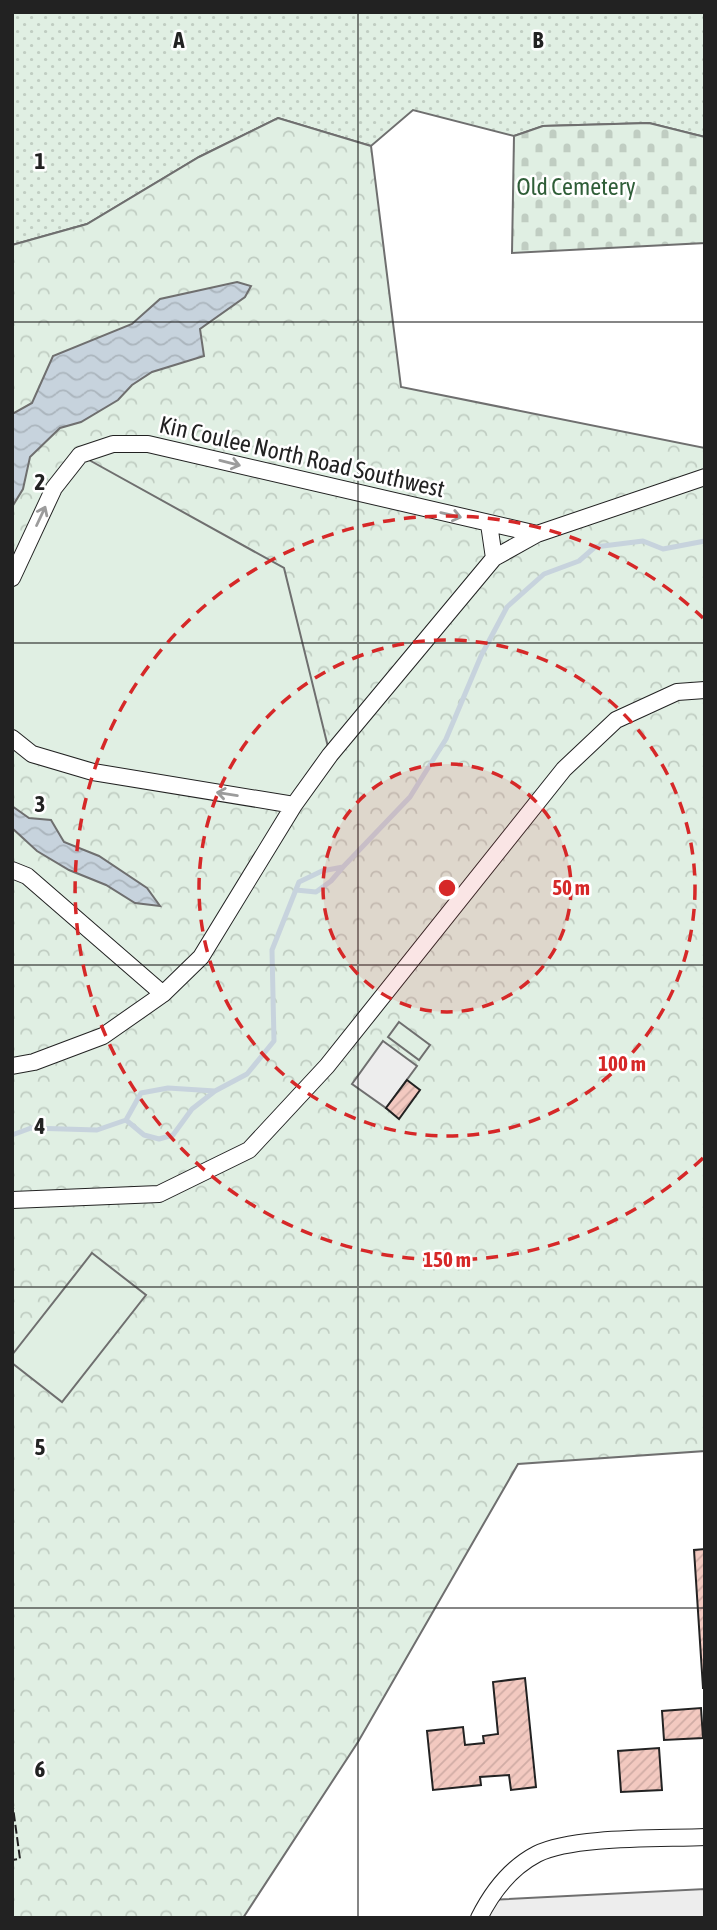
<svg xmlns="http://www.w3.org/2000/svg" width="717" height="1930" viewBox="0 0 717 1930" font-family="'Asap Condensed',sans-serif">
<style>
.grass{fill:url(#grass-dots);stroke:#6f6f6f;stroke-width:2}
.cemetery{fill:url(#cemetery-stones);stroke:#6f6f6f;stroke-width:2}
.park{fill:url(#park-crowns);stroke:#6f6f6f;stroke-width:2}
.pitch{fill:#e0efe3;stroke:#6f6f6f;stroke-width:2}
.parking{fill:#ededed;stroke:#6f6f6f;stroke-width:2}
.water{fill:url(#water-waves);stroke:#6f6f6f;stroke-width:2}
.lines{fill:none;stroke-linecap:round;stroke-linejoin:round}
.stream{stroke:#c7d3dd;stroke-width:5}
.building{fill:url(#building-hatch);stroke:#222;stroke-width:2}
.street-casing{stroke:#222;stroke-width:18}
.street{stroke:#fff;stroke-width:16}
.fence{stroke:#222;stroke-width:2;stroke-dasharray:9 3.5;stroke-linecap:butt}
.oneway{stroke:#9c9c9c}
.grid{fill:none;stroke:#222;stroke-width:2;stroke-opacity:0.55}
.ring{fill:none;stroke:#d62828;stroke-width:3.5;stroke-dasharray:12 9}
.labels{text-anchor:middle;stroke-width:5;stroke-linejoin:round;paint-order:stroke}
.park-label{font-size:24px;fill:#2f5e38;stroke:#fff}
.street-label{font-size:24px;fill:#222;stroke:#fff}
.grid-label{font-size:23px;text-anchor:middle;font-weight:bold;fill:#222;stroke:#fff;stroke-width:5;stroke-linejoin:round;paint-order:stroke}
.centre{fill:#d62828;stroke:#fff;stroke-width:3.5}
.ring-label{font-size:21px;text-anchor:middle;font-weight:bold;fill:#d62828;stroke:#fff;stroke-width:5;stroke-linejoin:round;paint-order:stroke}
</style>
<defs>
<pattern id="grass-dots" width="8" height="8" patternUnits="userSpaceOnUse" patternTransform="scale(1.75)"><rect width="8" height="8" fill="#e0efe3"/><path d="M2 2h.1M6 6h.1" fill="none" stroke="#c0cdc2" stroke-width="1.8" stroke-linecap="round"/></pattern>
<pattern id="cemetery-stones" width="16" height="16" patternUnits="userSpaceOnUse" patternTransform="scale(1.75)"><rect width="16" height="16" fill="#e0efe3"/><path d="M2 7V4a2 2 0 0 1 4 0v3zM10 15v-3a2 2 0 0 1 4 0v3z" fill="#c0cdc2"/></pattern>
<pattern id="park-crowns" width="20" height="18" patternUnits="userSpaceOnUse" patternTransform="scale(1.75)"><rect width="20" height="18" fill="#e0efe3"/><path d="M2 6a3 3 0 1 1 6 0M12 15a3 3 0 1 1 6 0" fill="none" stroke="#c0cdc2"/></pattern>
<pattern id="water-waves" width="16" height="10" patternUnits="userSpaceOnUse" patternTransform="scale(1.75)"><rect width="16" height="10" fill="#c7d3dd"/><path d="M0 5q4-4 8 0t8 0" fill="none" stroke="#abb5bd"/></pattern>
<pattern id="building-hatch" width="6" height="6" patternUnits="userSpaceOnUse" patternTransform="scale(1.75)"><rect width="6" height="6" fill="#f3c9c0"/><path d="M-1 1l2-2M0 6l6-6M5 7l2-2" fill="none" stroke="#d0aca5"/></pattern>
</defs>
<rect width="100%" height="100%" fill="#fff"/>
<path class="grass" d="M12,12H705V137L649,123L543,126L514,136L413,110L371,146L278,118L199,157L87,224L12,245Z"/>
<path class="cemetery" d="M649,123L705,137V243L512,253L514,136L543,126Z"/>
<path class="park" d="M278,118L371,146L401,387L705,448V1451L518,1464L358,1742L243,1918H12V245L87,224L199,157Z"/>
<path class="pitch" d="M80,455L284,568L330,755L294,805L93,772L12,738V578Z
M399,1022L430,1045L419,1060L388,1037Z
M92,1253L146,1295L62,1402L12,1363V1355Z"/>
<path class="parking" d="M383,1041L417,1066L386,1108L352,1084Z
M705,1889V1918H479L488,1900Z"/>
<path class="water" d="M237,282L251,286L245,297L200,329L204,356L152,372L132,385L118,400L81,422L60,428L30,457L23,489L12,507V414L32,403L53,356L132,324L160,299Z
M12,806L29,818L51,820L64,842L99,856L147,888L160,906L135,903L106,885L69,870L37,851L12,828Z"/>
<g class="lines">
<path class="stream" d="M296,890L316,892L331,881L343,867
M126,1120L144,1135L159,1139L173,1135L192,1109L215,1091
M12,1135L31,1128L97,1130L126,1120L141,1093L168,1088L215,1091L247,1074L274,1041L272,950L299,882L322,871L343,867L410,797L446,739L481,656L507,607L544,574L579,561L595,547L643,541L663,549L705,541"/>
</g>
<path class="building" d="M407,1080L420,1090L399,1119L386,1108Z
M705,1549V1688H703L694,1550Z
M525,1678L536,1787L511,1790L509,1775L480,1777L481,1785L433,1790L427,1731L463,1727L465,1745L484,1743L483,1736L498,1734L493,1682Z
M701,1708L703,1738L664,1740L662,1711Z
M659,1748L662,1790L621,1792L618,1751Z"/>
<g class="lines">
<g class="street-casing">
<path id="street" d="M489,524L494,558
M12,578L54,488L80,455L113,444H148L537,534
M12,738L32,754L93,772L294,805
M12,870L27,876L163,994
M12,1066L34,1062L103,1036L163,994L201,957L294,805L330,755L494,558L537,534L705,477
M12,1200L159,1194L249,1150L327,1066L564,769L616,720L677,692L705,690
M479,1918C492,1892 510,1868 537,1854C573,1836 661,1839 705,1837"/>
</g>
<use href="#street" class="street"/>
<path class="fence" d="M12,1800L20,1859L12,1860"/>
</g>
<defs><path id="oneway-shaft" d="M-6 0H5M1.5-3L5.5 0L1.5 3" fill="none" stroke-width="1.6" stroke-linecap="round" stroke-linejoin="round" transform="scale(1.75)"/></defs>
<g class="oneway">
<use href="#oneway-shaft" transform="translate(230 463) rotate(14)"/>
<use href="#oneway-shaft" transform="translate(451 515) rotate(13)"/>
<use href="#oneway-shaft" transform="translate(41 516) rotate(-65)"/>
<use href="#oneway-shaft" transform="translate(227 794) rotate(-171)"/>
</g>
<path class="grid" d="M358,12V1918M12,322H705M12,643H705M12,965H705M12,1287H705M12,1608H705"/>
<circle cx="447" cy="888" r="124" fill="#d62828" fill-opacity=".12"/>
<g class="ring">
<circle cx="447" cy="888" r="124"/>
<circle cx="447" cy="888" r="248"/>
<path d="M703 1158A372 372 0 1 1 703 618"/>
</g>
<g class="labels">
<g class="park-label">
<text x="576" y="195">Old Cemetery</text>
</g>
<g class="street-label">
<text transform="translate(302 457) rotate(13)" y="8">Kin Coulee North Road Southwest</text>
</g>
</g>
<g class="grid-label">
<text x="179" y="48">A</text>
<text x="538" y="48">B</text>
<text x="40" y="169">1</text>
<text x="40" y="490">2</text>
<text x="40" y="812">3</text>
<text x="40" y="1134">4</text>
<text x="40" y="1455">5</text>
<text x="40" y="1777">6</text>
</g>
<circle cx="447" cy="888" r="10" class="centre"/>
<g class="ring-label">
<text x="571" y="895">50 m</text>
<text x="622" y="1071">100 m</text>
<text x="447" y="1267">150 m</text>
</g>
<rect width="717" height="1930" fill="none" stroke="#222222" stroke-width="28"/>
</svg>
